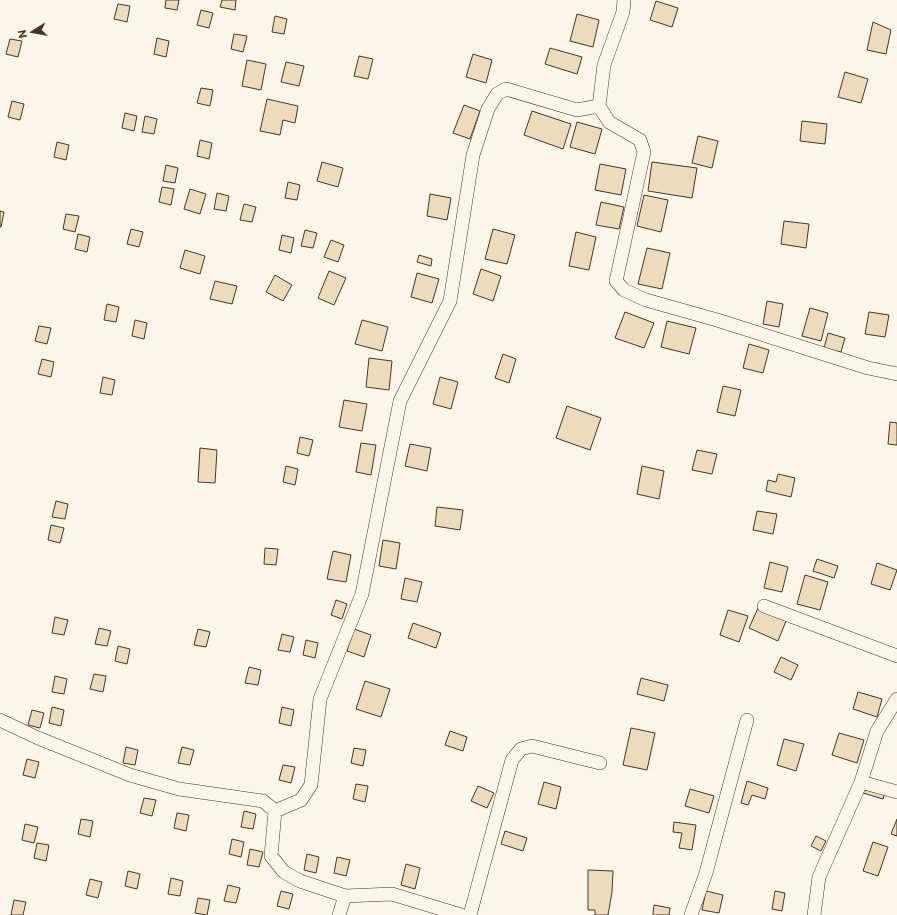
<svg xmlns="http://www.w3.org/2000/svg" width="897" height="915" viewBox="0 0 897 915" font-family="Commissioner,sans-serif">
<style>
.building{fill:#ecdcbc;stroke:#4a3520}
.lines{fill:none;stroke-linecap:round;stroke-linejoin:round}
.minor-casing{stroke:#4a3520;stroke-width:14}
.minor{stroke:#fbf6e9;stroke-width:13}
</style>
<rect width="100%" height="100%" fill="#fbf6e9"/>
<path class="building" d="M166,0H179L177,10L165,8Z
M222,0H236L235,10L220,7Z
M656,1L678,8L672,27L650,20Z
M118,4L130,6L127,22L114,19Z
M201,10L213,13L209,28L197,25Z
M577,14L599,20L593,47L570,41Z
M275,16L287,19L284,34L272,32Z
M873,22L891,30L886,54L867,50Z
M234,34L247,36L243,52L231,49Z
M157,38L169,41L166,57L154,54Z
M10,39L22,41L18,57L6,54Z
M550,48L582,57L577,74L545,64Z
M473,54L492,60L486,83L466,77Z
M359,56L373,59L368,79L354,76Z
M247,60L266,64L261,90L242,86Z
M286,62L304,66L299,86L281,82Z
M845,72L868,79L861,103L838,97Z
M201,88L213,90L210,106L197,103Z
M267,99L298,106L295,123L283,120L280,135L260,131Z
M12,101L24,104L20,120L8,117Z
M464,105L480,111L470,139L453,133Z
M532,111L571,124L563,149L524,135Z
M125,113L137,116L134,131L122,128Z
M145,116L157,119L154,134L142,132Z
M802,121L827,124L825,144L800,141Z
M577,122L602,129L595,154L570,147Z
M698,136L718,141L712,168L692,163Z
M200,140L212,143L209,159L197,156Z
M57,142L69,145L66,160L54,157Z
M322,162L343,168L338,187L317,181Z
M652,162L697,168L692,198L648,191Z
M600,164L626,169L621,195L595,190Z
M166,165L178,168L175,183L163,181Z
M288,182L300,185L297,200L285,198Z
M162,187L174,189L171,205L159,202Z
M190,189L206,194L200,214L184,209Z
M217,193L229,196L226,211L214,209Z
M430,194L451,198L447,220L427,216Z
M644,195L668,200L661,232L637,226Z
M601,202L624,207L619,229L596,225Z
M244,204L256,207L252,222L240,220Z
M0,211L4,212L1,227H0Z
M66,214L79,216L75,232L63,229Z
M784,221L809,224L806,248L781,244Z
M131,229L143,232L139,247L127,244Z
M493,229L515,235L507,264L485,259Z
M305,230L317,233L313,248L301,246Z
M576,232L596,237L589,270L569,266Z
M78,234L90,237L87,252L75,249Z
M282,235L294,238L291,253L279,250Z
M331,240L344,245L338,262L324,257Z
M647,248L670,253L662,289L638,284Z
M185,250L205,256L200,274L180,268Z
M419,255L432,259L431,266L417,262Z
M481,269L501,276L493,301L473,294Z
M329,271L346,278L334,305L318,298Z
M417,273L439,279L432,303L411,297Z
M275,275L292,285L283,301L266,292Z
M215,281L237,286L232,304L210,299Z
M767,301L783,304L779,327L763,324Z
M107,304L119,307L116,322L104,320Z
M810,308L828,313L821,341L802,336Z
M625,312L654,323L644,348L615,338Z
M869,312L889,315L885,337L865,334Z
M135,320L147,323L144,339L132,336Z
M362,320L388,327L382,351L355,344Z
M667,321L696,328L689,354L661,347Z
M39,326L51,328L47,344L35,341Z
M828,333L845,338L841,352L824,348Z
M749,344L769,350L763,373L743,368Z
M503,354L516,359L509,383L495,378Z
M369,358L392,361L389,390L366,387Z
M42,359L54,362L51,377L38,374Z
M103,377L115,380L112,395L100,393Z
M440,377L458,382L451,409L433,404Z
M723,386L741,390L735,416L717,412Z
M344,400L367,404L362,431L339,427Z
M567,406L601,418L590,450L556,438Z
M890,422L897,423V445L888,444Z
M300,437L313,440L309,456L297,453Z
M361,443L376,445L371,475L356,472Z
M410,444L431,448L427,471L405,466Z
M200,448L217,450L215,483L198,482Z
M697,450L717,454L712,474L692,470Z
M286,466L298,469L295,485L283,482Z
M642,466L664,471L659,499L637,494Z
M778,474L795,478L791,497L766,491L768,480L776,482Z
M56,501L68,504L65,519L52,517Z
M437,507L463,510L460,530L435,526Z
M757,511L777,514L773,534L753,530Z
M51,525L64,528L60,543L48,540Z
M383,540L400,543L396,569L379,566Z
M265,548L278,549L276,565L264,564Z
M333,551L351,555L346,582L327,579Z
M817,559L838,566L834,578L813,571Z
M770,562L788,567L782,592L764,588Z
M877,563L897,570L890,590L871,584Z
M805,575L828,582L820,610L797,604Z
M405,578L422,582L417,602L401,599Z
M336,600L347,604L342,619L331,615Z
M758,608L786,621L778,641L749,628Z
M728,610L748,616L739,642L720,635Z
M55,617L68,620L64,635L52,633Z
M413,623L441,633L436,648L408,638Z
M99,628L111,631L107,646L95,644Z
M198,629L210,632L206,647L194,645Z
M354,629L371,635L364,657L347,651Z
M282,634L294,637L290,652L278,650Z
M306,640L318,643L315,658L303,655Z
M118,646L130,649L127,664L115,661Z
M781,657L798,665L791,680L774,672Z
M249,667L261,670L258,685L245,683Z
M94,674L106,676L103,692L90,689Z
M55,676L67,679L64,694L52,692Z
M641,678L668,685L664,701L637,694Z
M365,681L390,689L381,717L356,709Z
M858,692L882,699L877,717L853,709Z
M52,707L64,710L61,726L49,723Z
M282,707L294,710L291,726L279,723Z
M32,710L44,713L40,728L28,725Z
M631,728L655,733L647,770L623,765Z
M450,731L467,737L463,751L445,745Z
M839,733L864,740L857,763L832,755Z
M784,739L804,744L796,771L777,765Z
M126,747L138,750L135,765L123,763Z
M182,747L194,750L190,765L178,763Z
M354,748L366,750L363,766L351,763Z
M27,759L39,762L35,778L23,775Z
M283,765L295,767L291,783L279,780Z
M747,781L768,788L765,799L752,795L748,805L741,803Z
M544,782L561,787L556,809L538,804Z
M356,784L368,786L365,802L353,799Z
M478,786L494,793L487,808L471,801Z
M865,787L885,793L883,799L863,793Z
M690,789L714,796L709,813L685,806Z
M144,798L156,800L152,816L140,813Z
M244,811L256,814L253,829L241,827Z
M177,813L189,815L186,831L174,828Z
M81,819L93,821L90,837L78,834Z
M897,819V836L891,834Z
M674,822L696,825L692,850L679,848L682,833L673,832Z
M25,824L38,827L34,843L22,840Z
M505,831L527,838L523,851L501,844Z
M816,836L826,841L821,851L811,846Z
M232,839L244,842L241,857L229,854Z
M873,842L888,847L878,876L863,871Z
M37,843L49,845L46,861L34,858Z
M250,849L263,852L259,867L247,865Z
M307,854L319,857L316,873L304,870Z
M337,857L350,860L346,876L334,873Z
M406,864L420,868L415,889L401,885Z
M588,870L613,871L612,892L608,915H595V910H588Z
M128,871L140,874L137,889L125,886Z
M171,878L183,881L180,896L168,894Z
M90,879L102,882L98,898L86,895Z
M228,885L240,888L236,903L224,901Z
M281,891L293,894L289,909L277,906Z
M706,891L723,895L719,913L702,910Z
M775,891L785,893L782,911L772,909Z
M198,898L210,900L207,915L195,913Z
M14,900L26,902L23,915H11Z
M654,905L670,908L669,915H653Z"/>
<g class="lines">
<g class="minor-casing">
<path id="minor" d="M624,0L623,12L604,65L599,106L609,122L640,140L644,152L616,281L624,290L646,300L717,320L868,368L897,374
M764,606L897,656
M0,720L38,738L130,775L179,789L263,801L275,811L271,856L284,872L300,881L345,896L392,894L461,915
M861,782L897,792
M275,811L301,800L311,785L320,699L362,594L400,401L450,301L473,155L488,109L497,94L506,89L577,110L599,106
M339,915L345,896
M470,915L512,760L521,749L532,746L600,763
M691,915L706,873L747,720
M814,915L819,877L861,782L877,731L897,699"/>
</g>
<use href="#minor" class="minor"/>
</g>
<g transform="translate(32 32) rotate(259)" stroke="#fbf6e9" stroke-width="3" paint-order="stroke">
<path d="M0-3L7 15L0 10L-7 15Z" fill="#4a3520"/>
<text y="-6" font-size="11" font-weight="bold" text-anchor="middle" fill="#4a3520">N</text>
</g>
</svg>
